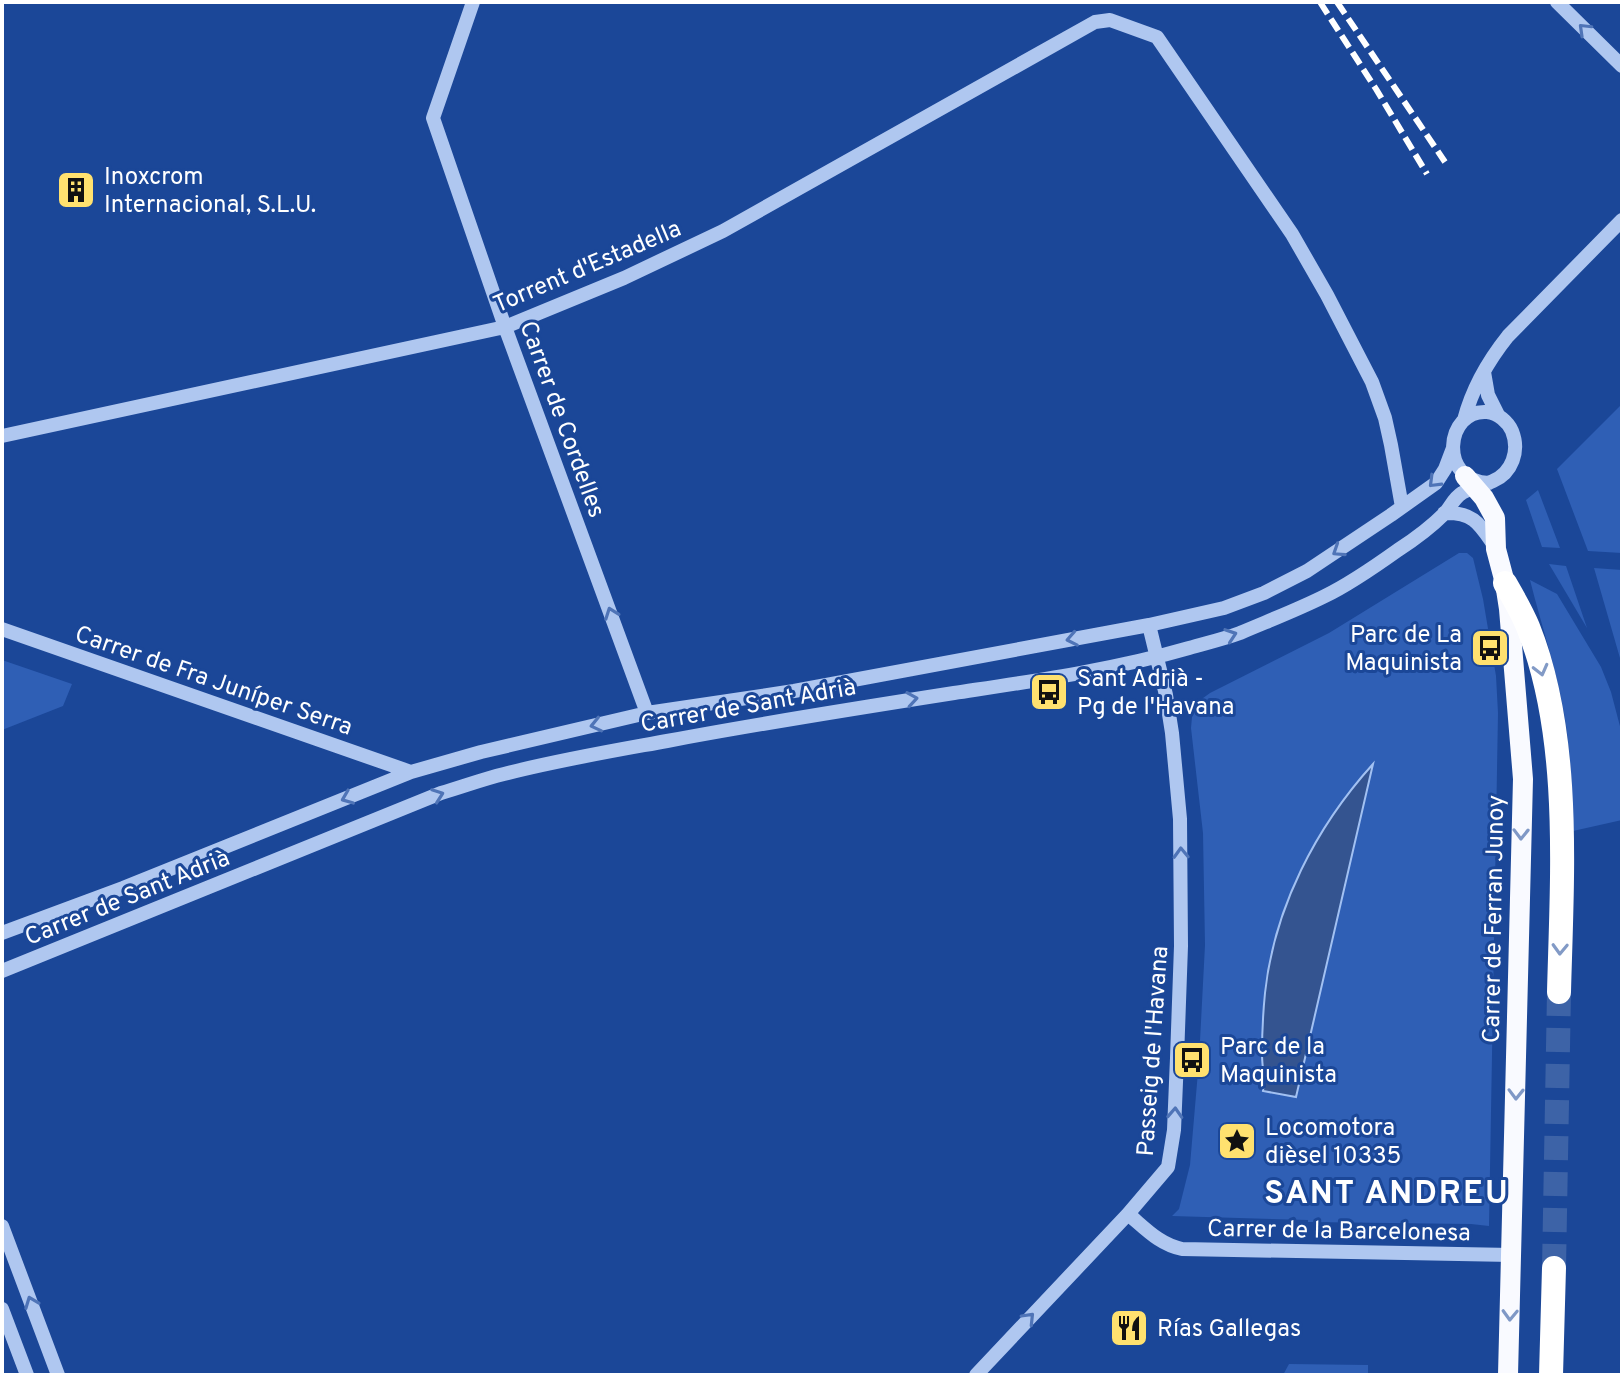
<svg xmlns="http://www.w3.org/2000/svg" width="1624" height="1377" viewBox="0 0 1624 1377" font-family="Overpass,sans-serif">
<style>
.green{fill:#2f5fb5}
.water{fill:#345490;stroke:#a2c1f2;stroke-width:2}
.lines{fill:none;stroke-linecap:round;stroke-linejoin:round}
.highway-tunnel{stroke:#3d63a7;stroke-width:24;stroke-dasharray:24 12;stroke-linecap:butt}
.minor{stroke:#afc7f0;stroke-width:14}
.major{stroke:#f9faff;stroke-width:20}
.highway{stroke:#fff;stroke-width:24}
.rail{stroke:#fff;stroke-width:6;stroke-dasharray:14 6;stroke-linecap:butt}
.oneway{stroke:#4f74b7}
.oneway2{stroke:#829ac6}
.oneway3{stroke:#7f98c6}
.labels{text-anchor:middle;stroke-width:6;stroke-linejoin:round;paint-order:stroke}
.poi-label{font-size:24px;fill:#fff;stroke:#1b4798;text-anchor:start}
.street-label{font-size:24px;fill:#fff;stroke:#1b4798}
.district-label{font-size:32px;font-weight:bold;letter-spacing:2px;fill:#fff;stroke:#1b4798}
</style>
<rect width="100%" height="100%" fill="#1b4798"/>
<path class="green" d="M1620,406L1622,410V553L1588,551L1557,469Z
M1538,490L1560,548L1542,547L1526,500Z
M1459,553H1467L1473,558L1483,599L1496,676L1498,713L1489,1226L1471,1224L1308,1222V1220L1172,1216L1179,1209L1190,1165L1199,1060L1205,945L1203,833L1191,728L1192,717L1199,701L1210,693L1329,633Z
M1549,564L1566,566L1587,628Z
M1594,568L1622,570V665Z
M1530,580L1557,594L1601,667L1611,692L1622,734V820L1573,831C1572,791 1571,752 1564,713C1556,668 1541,624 1530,580Z
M2,660L72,684L63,706L2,730Z
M1289,1364L1368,1365V1375H1283Z"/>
<path class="water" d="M1373,764L1296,1097L1263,1091C1265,1079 1262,1066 1262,1054C1262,1034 1263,1013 1265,993C1274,908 1316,827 1373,764Z"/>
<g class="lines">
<path class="highway-tunnel" d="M1554,1268L1559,992"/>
<path class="minor" d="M473,2L433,118L505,327L647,713
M1557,2L1622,66
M1484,372L1488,395L1498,415
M1464,420C1472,389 1488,361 1508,336L1622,220
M2,436L505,327L624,278L723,231L1095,22L1110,20L1157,37L1292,234L1327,295L1372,382L1385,418L1391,445L1402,507
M1444,513C1475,512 1480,525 1496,548
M2,629L411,772
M2,933L123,888L411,772L481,752L647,713L794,691L1149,625L1224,608L1264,593L1307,571L1391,515L1436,483L1445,469L1453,448
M2,971L441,793C462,787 483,779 504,774C558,760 612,751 667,741C762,723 858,708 954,693C1033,681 1113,670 1189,648C1206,643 1224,639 1240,633C1268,621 1297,610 1325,596C1348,585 1377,565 1398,550C1412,541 1433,525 1445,513C1451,506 1454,498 1462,493C1471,487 1483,486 1493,481C1512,473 1520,451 1512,431C1508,422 1498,413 1487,412C1445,409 1438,482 1489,483
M1128,1214C1146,1229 1159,1244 1182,1249L1512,1255
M2,1226L58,1375
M2,1309L27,1375
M976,1375L1128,1214L1168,1167L1174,1130L1177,1058L1181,946L1180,819L1172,733L1166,695L1149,625"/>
<path class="major" d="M1465,476L1484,498L1495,518L1496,549L1505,583L1509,609L1523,779L1508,1375"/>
<path class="highway" d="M1505,583C1513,597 1522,612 1528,627C1572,737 1562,875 1559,992
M1551,1375L1554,1268"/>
<path class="rail" d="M1320,2L1376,89L1427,174
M1337,2L1445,162"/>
</g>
<defs><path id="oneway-chevron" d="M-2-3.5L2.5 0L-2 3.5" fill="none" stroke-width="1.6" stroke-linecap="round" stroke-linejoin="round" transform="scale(2)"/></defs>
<g class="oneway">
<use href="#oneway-chevron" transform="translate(1584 29) rotate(-136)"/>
<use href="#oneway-chevron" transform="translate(1434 482) rotate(135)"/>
<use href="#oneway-chevron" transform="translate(1338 551) rotate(147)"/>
<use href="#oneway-chevron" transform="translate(611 613) rotate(-110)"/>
<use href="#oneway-chevron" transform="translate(1231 635) rotate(-19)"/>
<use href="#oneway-chevron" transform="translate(1072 639) rotate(169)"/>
<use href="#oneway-chevron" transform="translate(912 699) rotate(-9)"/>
<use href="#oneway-chevron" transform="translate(596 725) rotate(167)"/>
<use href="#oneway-chevron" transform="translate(438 795) rotate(-20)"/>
<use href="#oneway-chevron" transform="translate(347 798) rotate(158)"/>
<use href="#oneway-chevron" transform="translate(1181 853) rotate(-92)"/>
<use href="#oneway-chevron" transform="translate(1175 1113) rotate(-87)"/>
<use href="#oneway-chevron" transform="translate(31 1302) rotate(-111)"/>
<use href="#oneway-chevron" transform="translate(1029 1318) rotate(-46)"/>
</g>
<g class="oneway2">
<use href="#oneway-chevron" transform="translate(1541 670) rotate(76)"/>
<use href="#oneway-chevron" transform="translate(1560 949) rotate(92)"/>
</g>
<g class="oneway3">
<use href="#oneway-chevron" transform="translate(1521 834) rotate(91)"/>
<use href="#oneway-chevron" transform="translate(1516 1094) rotate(91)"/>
<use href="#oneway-chevron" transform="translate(1510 1315) rotate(92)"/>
</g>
<defs>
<g id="building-square" transform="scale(2)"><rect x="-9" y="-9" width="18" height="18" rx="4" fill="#ffe16f" stroke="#1b4798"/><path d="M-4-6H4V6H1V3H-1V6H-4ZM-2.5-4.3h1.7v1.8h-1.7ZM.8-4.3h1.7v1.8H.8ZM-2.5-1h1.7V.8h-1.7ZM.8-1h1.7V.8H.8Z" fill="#111"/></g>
<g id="bus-square" transform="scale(2)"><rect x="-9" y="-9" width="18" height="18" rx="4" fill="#ffe16f" stroke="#1b4798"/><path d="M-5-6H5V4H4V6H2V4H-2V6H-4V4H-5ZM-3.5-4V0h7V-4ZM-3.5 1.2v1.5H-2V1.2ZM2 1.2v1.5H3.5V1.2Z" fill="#111"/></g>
<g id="sight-square" transform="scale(2)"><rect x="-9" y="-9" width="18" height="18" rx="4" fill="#ffe16f" stroke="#1b4798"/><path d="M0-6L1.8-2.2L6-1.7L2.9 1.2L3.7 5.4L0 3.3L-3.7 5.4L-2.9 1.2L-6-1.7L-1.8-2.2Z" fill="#111"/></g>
<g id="restaurant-square" transform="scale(2)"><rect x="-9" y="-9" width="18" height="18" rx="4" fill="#ffe16f" stroke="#1b4798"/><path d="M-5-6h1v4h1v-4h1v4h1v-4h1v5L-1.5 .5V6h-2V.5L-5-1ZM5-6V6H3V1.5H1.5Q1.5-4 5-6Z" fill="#111"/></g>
</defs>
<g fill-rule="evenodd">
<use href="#building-square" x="76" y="190"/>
<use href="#bus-square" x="1490" y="648"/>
<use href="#bus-square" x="1049" y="692"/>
<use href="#bus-square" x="1192" y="1060"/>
<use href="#sight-square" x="1237" y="1141"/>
<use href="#restaurant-square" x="1129" y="1328"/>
</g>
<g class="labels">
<g class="poi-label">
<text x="104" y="184">Inoxcrom<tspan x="104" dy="28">Internacional, S.L.U.</tspan></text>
<text x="1462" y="642" text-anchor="end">Parc de La<tspan x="1462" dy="28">Maquinista</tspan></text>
<text x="1077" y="686">Sant Adrià -<tspan x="1077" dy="28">Pg de l'Havana</tspan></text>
<text x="1220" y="1054">Parc de la<tspan x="1220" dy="28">Maquinista</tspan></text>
<text x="1265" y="1135">Locomotora<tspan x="1265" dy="28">dièsel 10335</tspan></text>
<text x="1157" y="1336">Rías Gallegas</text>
</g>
<g class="street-label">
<text transform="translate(587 266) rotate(-23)" y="8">Torrent d'Estadella</text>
<text transform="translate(563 419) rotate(70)" y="8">Carrer de Cordelles</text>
<text transform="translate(214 680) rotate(19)" y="8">Carrer de Fra Juníper Serra</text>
<text transform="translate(748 705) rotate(-10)" y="8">Carrer de Sant Adrià</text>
<text transform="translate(127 897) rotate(-22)" y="8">Carrer de Sant Adrià</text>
<text transform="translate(1493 919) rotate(-89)" y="8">Carrer de Ferran Junoy</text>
<text transform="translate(1152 1051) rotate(-86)" y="8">Passeig de l'Havana</text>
<text transform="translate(1339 1230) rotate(1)" y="8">Carrer de la Barcelonesa</text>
</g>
<g class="district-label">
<text x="1387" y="1203">SANT ANDREU</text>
</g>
</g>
<rect width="1624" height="1377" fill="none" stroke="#ffffff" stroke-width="8"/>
</svg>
